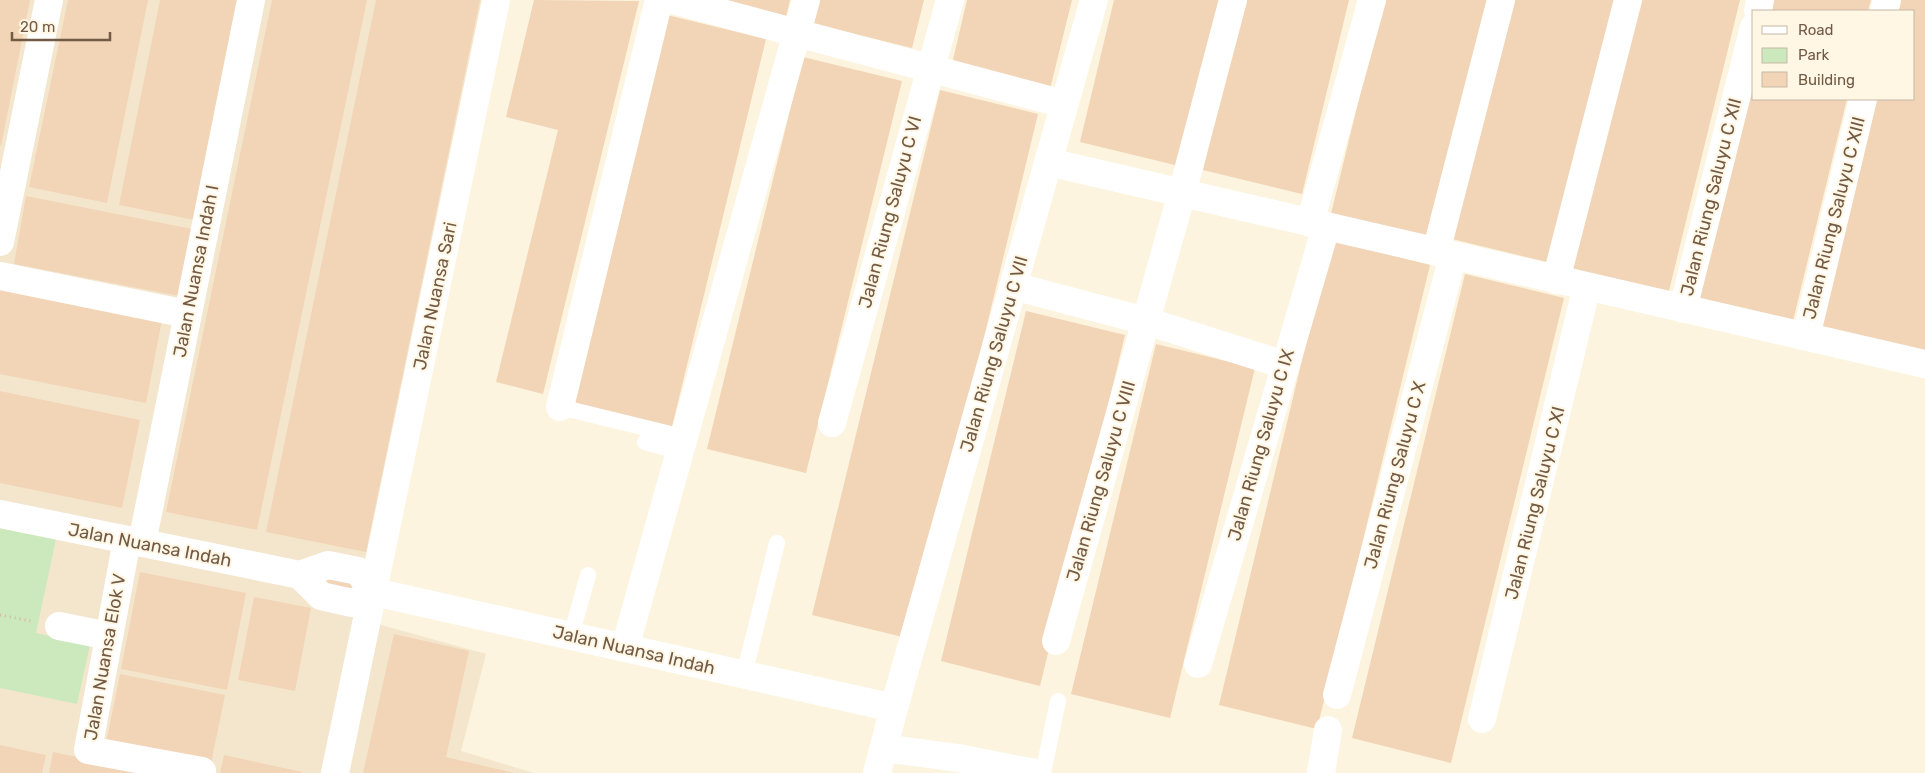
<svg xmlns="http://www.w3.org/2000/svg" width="1925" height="773" viewBox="0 0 1925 773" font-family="Rubik,sans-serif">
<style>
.residential{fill:#f4e6cd}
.green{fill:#cbe9bd}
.building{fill:#f2d4b6}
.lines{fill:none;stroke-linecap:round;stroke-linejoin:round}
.path{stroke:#d6b799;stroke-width:3;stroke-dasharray:1 4;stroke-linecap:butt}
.lane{stroke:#fff;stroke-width:16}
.street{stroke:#fff;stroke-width:28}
.labels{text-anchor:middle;stroke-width:4;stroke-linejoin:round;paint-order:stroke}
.street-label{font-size:18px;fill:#725a46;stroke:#fff7e4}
</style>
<rect width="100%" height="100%" fill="#fcf4de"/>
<path class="residential" d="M0,0H486L356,618L486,654L461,751L534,773H0Z"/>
<path class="green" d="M0,528L56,539L36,633L90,645L77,704L0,688Z"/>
<path class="building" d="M0,0H30L1,146L0,145Z
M68,0H148L107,203L29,187Z
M160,0H242L199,221L119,205Z
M272,0H367L257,530L166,512Z
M376,0H480L366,552L266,532Z
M534,0L639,1L543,394L496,382L558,130L506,117Z
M715,0H790L786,17Z
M819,0H924L912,48L814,24Z
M967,0H1072L1050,89L952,64Z
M1114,0H1219L1179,166L1080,142Z
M1244,0H1349L1302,194L1203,170Z
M1383,0H1487L1430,238L1331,214Z
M1510,0H1615L1551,263L1452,239Z
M1636,0H1740L1667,299L1569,275Z
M1766,0H1871L1868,11H1764Z
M1901,0H1925V354L1817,326L1875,99H1914V11H1898Z
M667,15L766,39L671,431L572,408Z
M1754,55V99H1847L1791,329L1692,305Z
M803,57L902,81L806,473L707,449Z
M940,90L1038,114L911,639L812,615Z
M26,196L197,230L184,297L14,264Z
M1331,240L1430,265L1317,729L1219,705Z
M1465,274L1564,298L1451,763L1352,738Z
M0,287L162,320L146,403L0,374Z
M1026,311L1125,335L1040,686L941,661Z
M1156,344L1255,368L1170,718L1071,694Z
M0,391L140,420L122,508L0,483Z
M328,571L356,578L351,596L323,589Z
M140,572L246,593L227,690L121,669Z
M254,597L311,608L295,691L238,680Z
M394,634L469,651L446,757L514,773H363Z
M120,674L225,695L211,764L106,743Z
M0,745L46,755L42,773H0Z
M53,752L150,772V773H49Z
M224,755L302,772V773H220Z"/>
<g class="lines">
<path class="path" d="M0,615L31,621"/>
<path class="lane" d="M560,407L683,437
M645,442L681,452
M571,636L588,575
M744,675L777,543
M1043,773L1058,701"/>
<path class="street" d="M673,0L1064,104
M1758,11L1760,0
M1884,11L1887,0
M1048,162L1925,364
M1310,223L1372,0
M0,242L49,0
M1436,252L1501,0
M0,276L187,314
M1556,280L1628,0
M1013,286L1146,321L1285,365
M1683,309L1754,27
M1806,337L1863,99
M560,407L659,0
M832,423L950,0
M0,514L300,575L328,565L358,571L374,592
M127,540L88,750L202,771
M142,543L251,0
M300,575L321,596L352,603L374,592
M374,592L894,708
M59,626L109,636
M1056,641L1185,182L1233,0
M625,648L806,0
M1198,664L1326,227
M1337,695L1453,256
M1482,719L1587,286
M884,748L958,758L1035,773
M335,773L496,0
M877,773L894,708L1094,0
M1321,773L1328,730"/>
</g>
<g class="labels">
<g class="street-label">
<text transform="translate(1711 197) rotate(-76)" y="6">Jalan Riung Saluyu C XII</text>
<text transform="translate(890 212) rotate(-75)" y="6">Jalan Riung Saluyu C VI</text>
<text transform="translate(1834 218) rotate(-76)" y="6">Jalan Riung Saluyu C XIII</text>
<text transform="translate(196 271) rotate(-79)" y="6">Jalan Nuansa Indah I</text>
<text transform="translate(435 296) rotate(-78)" y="6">Jalan Nuansa Sari</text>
<text transform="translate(994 354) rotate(-74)" y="6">Jalan Riung Saluyu C VII</text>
<text transform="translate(1261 445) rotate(-74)" y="6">Jalan Riung Saluyu C IX</text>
<text transform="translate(1395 475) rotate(-75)" y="6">Jalan Riung Saluyu C X</text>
<text transform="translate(1101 481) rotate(-74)" y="6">Jalan Riung Saluyu C VIII</text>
<text transform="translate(1535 503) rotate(-76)" y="6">Jalan Riung Saluyu C XI</text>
<text transform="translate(150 545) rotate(11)" y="6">Jalan Nuansa Indah</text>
<text transform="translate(634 650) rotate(13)" y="6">Jalan Nuansa Indah</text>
<text transform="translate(105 657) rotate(-80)" y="6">Jalan Nuansa Elok V</text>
</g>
</g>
<rect x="1752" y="10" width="162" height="90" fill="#fff7e4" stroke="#c7b8a5"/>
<rect x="1762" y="26" width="25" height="8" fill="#ffffff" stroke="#c7b8a5"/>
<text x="1798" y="35" font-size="15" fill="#725a46">Road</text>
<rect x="1762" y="48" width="25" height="15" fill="#cbe9bd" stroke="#c7b8a5"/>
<text x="1798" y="60" font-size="15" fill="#725a46">Park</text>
<rect x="1762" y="72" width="25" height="15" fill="#f2d4b6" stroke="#c7b8a5"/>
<text x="1798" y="85" font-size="15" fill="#725a46">Building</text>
<path d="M12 32v8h98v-8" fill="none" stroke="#725a46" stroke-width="2.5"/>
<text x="20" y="32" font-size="15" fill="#725a46" stroke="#fff7e4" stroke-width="4" paint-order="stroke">20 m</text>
</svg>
